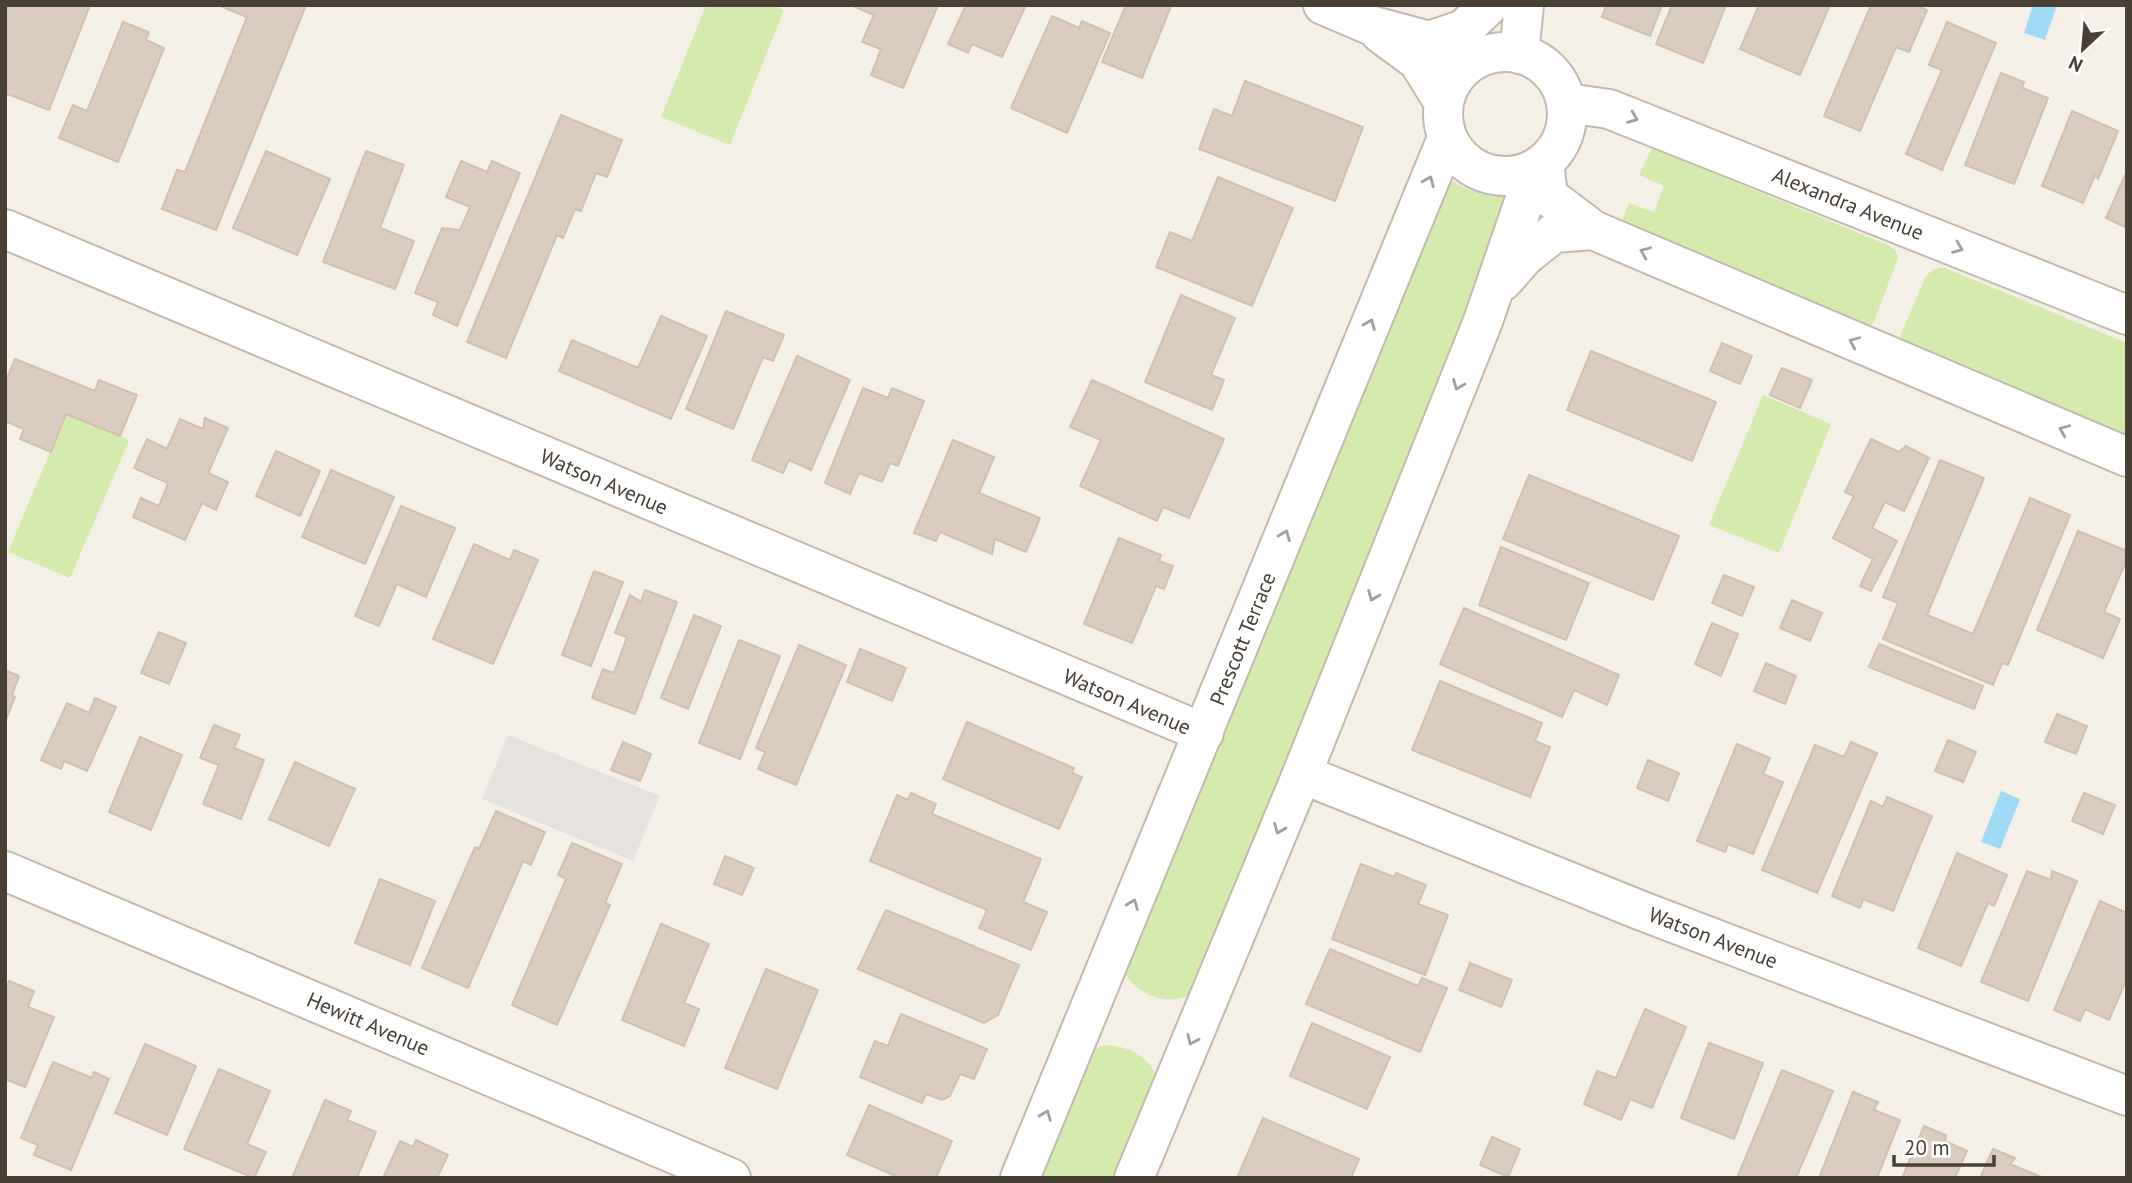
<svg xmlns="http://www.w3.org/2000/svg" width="2132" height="1183" viewBox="0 0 2132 1183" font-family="'PT Sans',sans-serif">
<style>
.green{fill:#d5ebad}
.parking{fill:#e5e2df}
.water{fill:#a0daf5}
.building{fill:#dacdbf;stroke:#d2c1ae;stroke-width:2}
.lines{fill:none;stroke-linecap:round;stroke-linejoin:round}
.minor-casing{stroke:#c4b9ac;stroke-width:42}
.minor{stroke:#fff;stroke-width:38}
.oneway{stroke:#a49f9a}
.labels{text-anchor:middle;stroke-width:6;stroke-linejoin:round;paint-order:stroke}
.street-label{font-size:21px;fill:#483f35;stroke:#fff}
</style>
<rect width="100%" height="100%" fill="#f4efe7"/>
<path class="green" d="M706,5H772L784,10L730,145L661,117Z
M1652,148L1888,245L1896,251L1898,258L1874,322L1869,327L1617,232L1629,203L1654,212L1664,186L1639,175Z
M1446,173C1450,177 1454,182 1459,185C1475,196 1500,189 1512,204L1196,991C1171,1009 1135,996 1123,969Z
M1938,268H1945L2127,343V442L1900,342L1901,334L1926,276L1931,271Z
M1763,395L1831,424L1779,553L1709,525Z
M66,414L120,436L129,441L70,578L8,552Z
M1105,1045C1131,1046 1151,1058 1160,1083L1120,1178H1035L1087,1054L1094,1049Z"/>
<path class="parking" d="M508,735L660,796L633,861L482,799Z"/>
<path class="water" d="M2033,5H2057L2045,40L2024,33Z
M2001,791L2020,799L2000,849L1981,842Z"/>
<path class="building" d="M5,5H90L49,110L5,93Z
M218,5H306L216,230L162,209L177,170L185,172L247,17Z
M851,5H938L903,88L871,75L881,49L862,42L874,15Z
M966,5H1026L1002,57L972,44L968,53L948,44Z
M1126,5L1171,6L1142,78L1102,62Z
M1606,5H1662L1650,36L1602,17Z
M1672,5H1726L1703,63L1656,44Z
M1759,5H1830L1800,75L1740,49Z
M1871,5H1916L1927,10L1909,52L1896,47L1860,131L1824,116Z
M1052,16L1079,28L1082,21L1110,33L1067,133L1011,108Z
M123,22L149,32L146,40L164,48L118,162L59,138L73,105L87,111Z
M1947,22L1996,43L1942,170L1906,154L1942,70L1929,65Z
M2001,73L2024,82L2022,88L2048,98L2014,184L1965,165Z
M1245,81L1363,127L1335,201L1199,149L1214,109L1232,116Z
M2072,111L2118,131L2098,179L2095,175L2083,203L2042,186Z
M561,115L622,140L607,177L596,173L581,211L575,209L563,238L557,235L506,358L467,342Z
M266,151L330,179L297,255L233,228Z
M366,151L404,165L380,228L414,241L395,289L323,262Z
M461,161L487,172L492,161L520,173L457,326L433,315L438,302L415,293L442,228L460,230L470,207L446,197Z
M2127,171V228L2106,218Z
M1218,177L1293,208L1252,306L1156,267L1170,232L1192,241Z
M1181,295L1235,318L1211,375L1224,380L1212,410L1145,382Z
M726,311L784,335L773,361L763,357L733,429L686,409Z
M661,316L707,336L671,419L559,371L572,340L638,368Z
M1722,343L1752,356L1740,384L1710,371Z
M1591,351L1716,402L1692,461L1567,410Z
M797,356L850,380L811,470L789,460L783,473L752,460Z
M15,359L95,391L99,380L137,395L120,436L66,414L51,452L20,439L24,429L5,421V383Z
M1782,368L1812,380L1800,408L1770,395Z
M1092,380L1224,439L1189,518L1163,507L1157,521L1080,486L1101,440L1070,427Z
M863,388L888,398L892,388L924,401L898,466L890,463L882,482L859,473L850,494L825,483Z
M205,418L228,428L208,473L228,482L216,510L202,503L185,540L133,517L141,498L159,506L168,483L134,468L147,439L167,449L180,419L203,429Z
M1871,439L1899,452L1906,446L1929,458L1904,511L1885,502L1872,528L1897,541L1871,591L1860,586L1873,559L1833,538L1854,496L1845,492Z
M953,440L994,457L979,493L1040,518L1026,552L995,539L992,554L940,532L936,541L914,533Z
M276,451L320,471L300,516L256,496Z
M1940,460L1984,478L1927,615L1973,634L2030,498L2070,515L2008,665L2002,663L1993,685L1883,639L1898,603L1883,597Z
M331,470L394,497L365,564L302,537Z
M1529,475L1679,536L1653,600L1503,539Z
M401,506L455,528L426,597L397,584L379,626L355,616Z
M2078,531L2127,551V559L2104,612L2120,619L2103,658L2037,630Z
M1119,538L1161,555L1159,561L1173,566L1164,589L1156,586L1132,643L1084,624Z
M474,544L510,560L514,550L538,560L493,664L433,639Z
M1501,547L1589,583L1566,640L1479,605Z
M594,571L623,582L591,666L562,655Z
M1724,575L1754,587L1742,616L1712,603Z
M645,590L677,602L635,714L592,698L603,669L614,673L627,637L615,633L630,595L641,602Z
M1792,600L1822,613L1810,641L1780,628Z
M1464,608L1619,675L1607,705L1574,690L1562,717L1440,664Z
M694,615L721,626L688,709L661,698Z
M1712,623L1738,634L1721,676L1695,664Z
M159,632L186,643L169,684L141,673Z
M739,640L780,656L740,759L699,743Z
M1879,644L1983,686L1974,709L1869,667Z
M799,645L846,665L796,785L758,769L765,752L756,748Z
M860,649L906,668L892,701L847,682Z
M1766,663L1796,676L1785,704L1754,691Z
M5,670L19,676L12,695L15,697L5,722Z
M1440,681L1542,723L1535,741L1550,747L1530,797L1412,750Z
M95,698L116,707L87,771L64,761L61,769L41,760L67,703L89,713Z
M2057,714L2087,726L2076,754L2045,742Z
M967,722L1074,768L1072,773L1082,777L1059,829L943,779Z
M214,725L240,735L234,748L264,760L241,819L203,804L219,765L200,758Z
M140,737L182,755L151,830L109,812Z
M1948,740L1976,752L1963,782L1935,771Z
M623,742L651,754L640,781L611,770Z
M1851,742L1877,753L1817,893L1762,870L1815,745L1844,757Z
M1737,744L1770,758L1763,774L1783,782L1753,854L1728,844L1725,852L1697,841Z
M1648,760L1679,773L1668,801L1637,788Z
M295,762L355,789L329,846L269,819Z
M911,793L936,804L932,814L1041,859L1023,902L1047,912L1031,950L979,928L987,910L870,861L897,795L908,800Z
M2084,793L2115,805L2103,834L2072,821Z
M1887,797L1932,816L1893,911L1863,899L1860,908L1832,896L1871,801L1883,807Z
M496,811L545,832L531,865L523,861L468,988L422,968L475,847L479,849Z
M572,843L622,864L605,903L610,905L557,1025L512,1005L566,879L558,875Z
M1957,853L2007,875L1994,906L1988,903L1961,966L1918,948Z
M725,856L754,868L742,895L714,884Z
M1361,864L1394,877L1396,873L1426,885L1418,904L1448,915L1425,975L1332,939Z
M2027,871L2051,880L2052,871L2077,881L2028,1001L1981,982Z
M380,879L435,901L410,965L355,943Z
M2100,901L2127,913V978L2109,1020L2085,1009L2080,1021L2054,1010Z
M886,910L1019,965L998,1015L984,1023L858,969Z
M661,924L709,944L684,1003L699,1009L684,1046L622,1020Z
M1330,949L1418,986L1422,978L1447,988L1420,1052L1306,1004Z
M1470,963L1512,980L1501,1007L1459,990Z
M766,969L818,990L777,1089L725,1068Z
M9,981L34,991L28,1007L54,1017L25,1087L5,1079V992Z
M1645,1009L1686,1027L1652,1108L1630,1099L1621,1120L1584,1104L1597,1071L1616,1078Z
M901,1014L987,1049L974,1079L960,1074L950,1096L942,1100L926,1094L922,1103L860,1077L875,1041L888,1046Z
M1312,1023L1390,1057L1367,1109L1290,1076Z
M1709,1043L1763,1063L1734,1139L1681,1118Z
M145,1044L196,1066L167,1135L115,1113Z
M53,1062L92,1078L94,1072L109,1079L71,1170L34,1155L38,1145L21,1138Z
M219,1069L270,1091L247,1144L266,1152L254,1178L184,1149Z
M1782,1070L1833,1091L1796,1178H1737Z
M1853,1092L1878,1102L1874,1110L1900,1120L1877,1178H1819Z
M325,1100L351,1111L347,1120L376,1132L357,1178H292Z
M869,1105L952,1141L936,1178H900L847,1155Z
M1263,1118L1359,1159L1351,1178H1237Z
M1924,1126L1946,1135L1945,1141L1967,1151L1955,1178H1902Z
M1492,1137L1520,1149L1508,1177L1480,1165Z
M416,1140L448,1155L437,1178H383L400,1141L413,1147Z
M1993,1149L2015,1158L2010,1164L2044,1178H1980Z"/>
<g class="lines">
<g class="minor-casing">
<path id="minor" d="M1323,5L1370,25L1441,44L1467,65
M1380,33L1418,61L1444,103
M1429,41L1464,29L1489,5
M1443 114a62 62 0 1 1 124 0a62 62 0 1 1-124 0Z
M1519,54L1524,5
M1567,103L1609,109L2127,315
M1544,163L1548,196L1593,230L2127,457
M5,229L1204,733
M1503,281L1525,256L1554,233L1593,230
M1302,774L1642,911L2127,1096
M5,871L731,1178
M1020,1178L1447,138
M1134,1178L1302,774L1483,321L1535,170"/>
</g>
<use href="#minor" class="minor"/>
</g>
<defs><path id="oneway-chevron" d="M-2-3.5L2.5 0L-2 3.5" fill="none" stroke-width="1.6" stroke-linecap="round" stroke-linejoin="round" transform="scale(1.75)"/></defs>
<g class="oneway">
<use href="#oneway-chevron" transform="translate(1633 118) rotate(22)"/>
<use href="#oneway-chevron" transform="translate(1429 181) rotate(-67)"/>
<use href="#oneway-chevron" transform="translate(1958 248) rotate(22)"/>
<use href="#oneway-chevron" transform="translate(1645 252) rotate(-157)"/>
<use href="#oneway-chevron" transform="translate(1370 324) rotate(-68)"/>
<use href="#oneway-chevron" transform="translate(1854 342) rotate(-157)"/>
<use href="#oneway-chevron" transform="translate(1458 385) rotate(112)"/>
<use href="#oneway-chevron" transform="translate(2064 430) rotate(-157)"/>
<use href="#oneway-chevron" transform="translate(1285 535) rotate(-68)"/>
<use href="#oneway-chevron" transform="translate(1373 596) rotate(112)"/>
<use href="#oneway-chevron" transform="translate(1279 829) rotate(112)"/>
<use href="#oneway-chevron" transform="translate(1133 904) rotate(-68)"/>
<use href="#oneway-chevron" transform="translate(1192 1040) rotate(114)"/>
<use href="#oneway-chevron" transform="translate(1046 1115) rotate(-68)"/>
</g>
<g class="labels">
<g class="street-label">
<text transform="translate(1848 204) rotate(22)" y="7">Alexandra Avenue</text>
<text transform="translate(604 482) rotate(23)" y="7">Watson Avenue</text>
<text transform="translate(1243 639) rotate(-68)" y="7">Prescott Terrace</text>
<text transform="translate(1127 702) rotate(23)" y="7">Watson Avenue</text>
<text transform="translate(1713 938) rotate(21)" y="7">Watson Avenue</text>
<text transform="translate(368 1024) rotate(23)" y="7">Hewitt Avenue</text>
</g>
</g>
<rect width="2132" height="1183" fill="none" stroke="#483f35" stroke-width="14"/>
<g transform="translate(2083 49) rotate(206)" stroke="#ffffff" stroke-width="5" paint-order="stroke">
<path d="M0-5L12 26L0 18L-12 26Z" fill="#483f35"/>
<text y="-10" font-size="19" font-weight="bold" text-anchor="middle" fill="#483f35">N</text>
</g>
<path d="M1894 1155v10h100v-10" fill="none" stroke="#483f35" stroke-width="3.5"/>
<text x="1904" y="1155" font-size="21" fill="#483f35" stroke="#ffffff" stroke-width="5" paint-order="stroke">20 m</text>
</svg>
